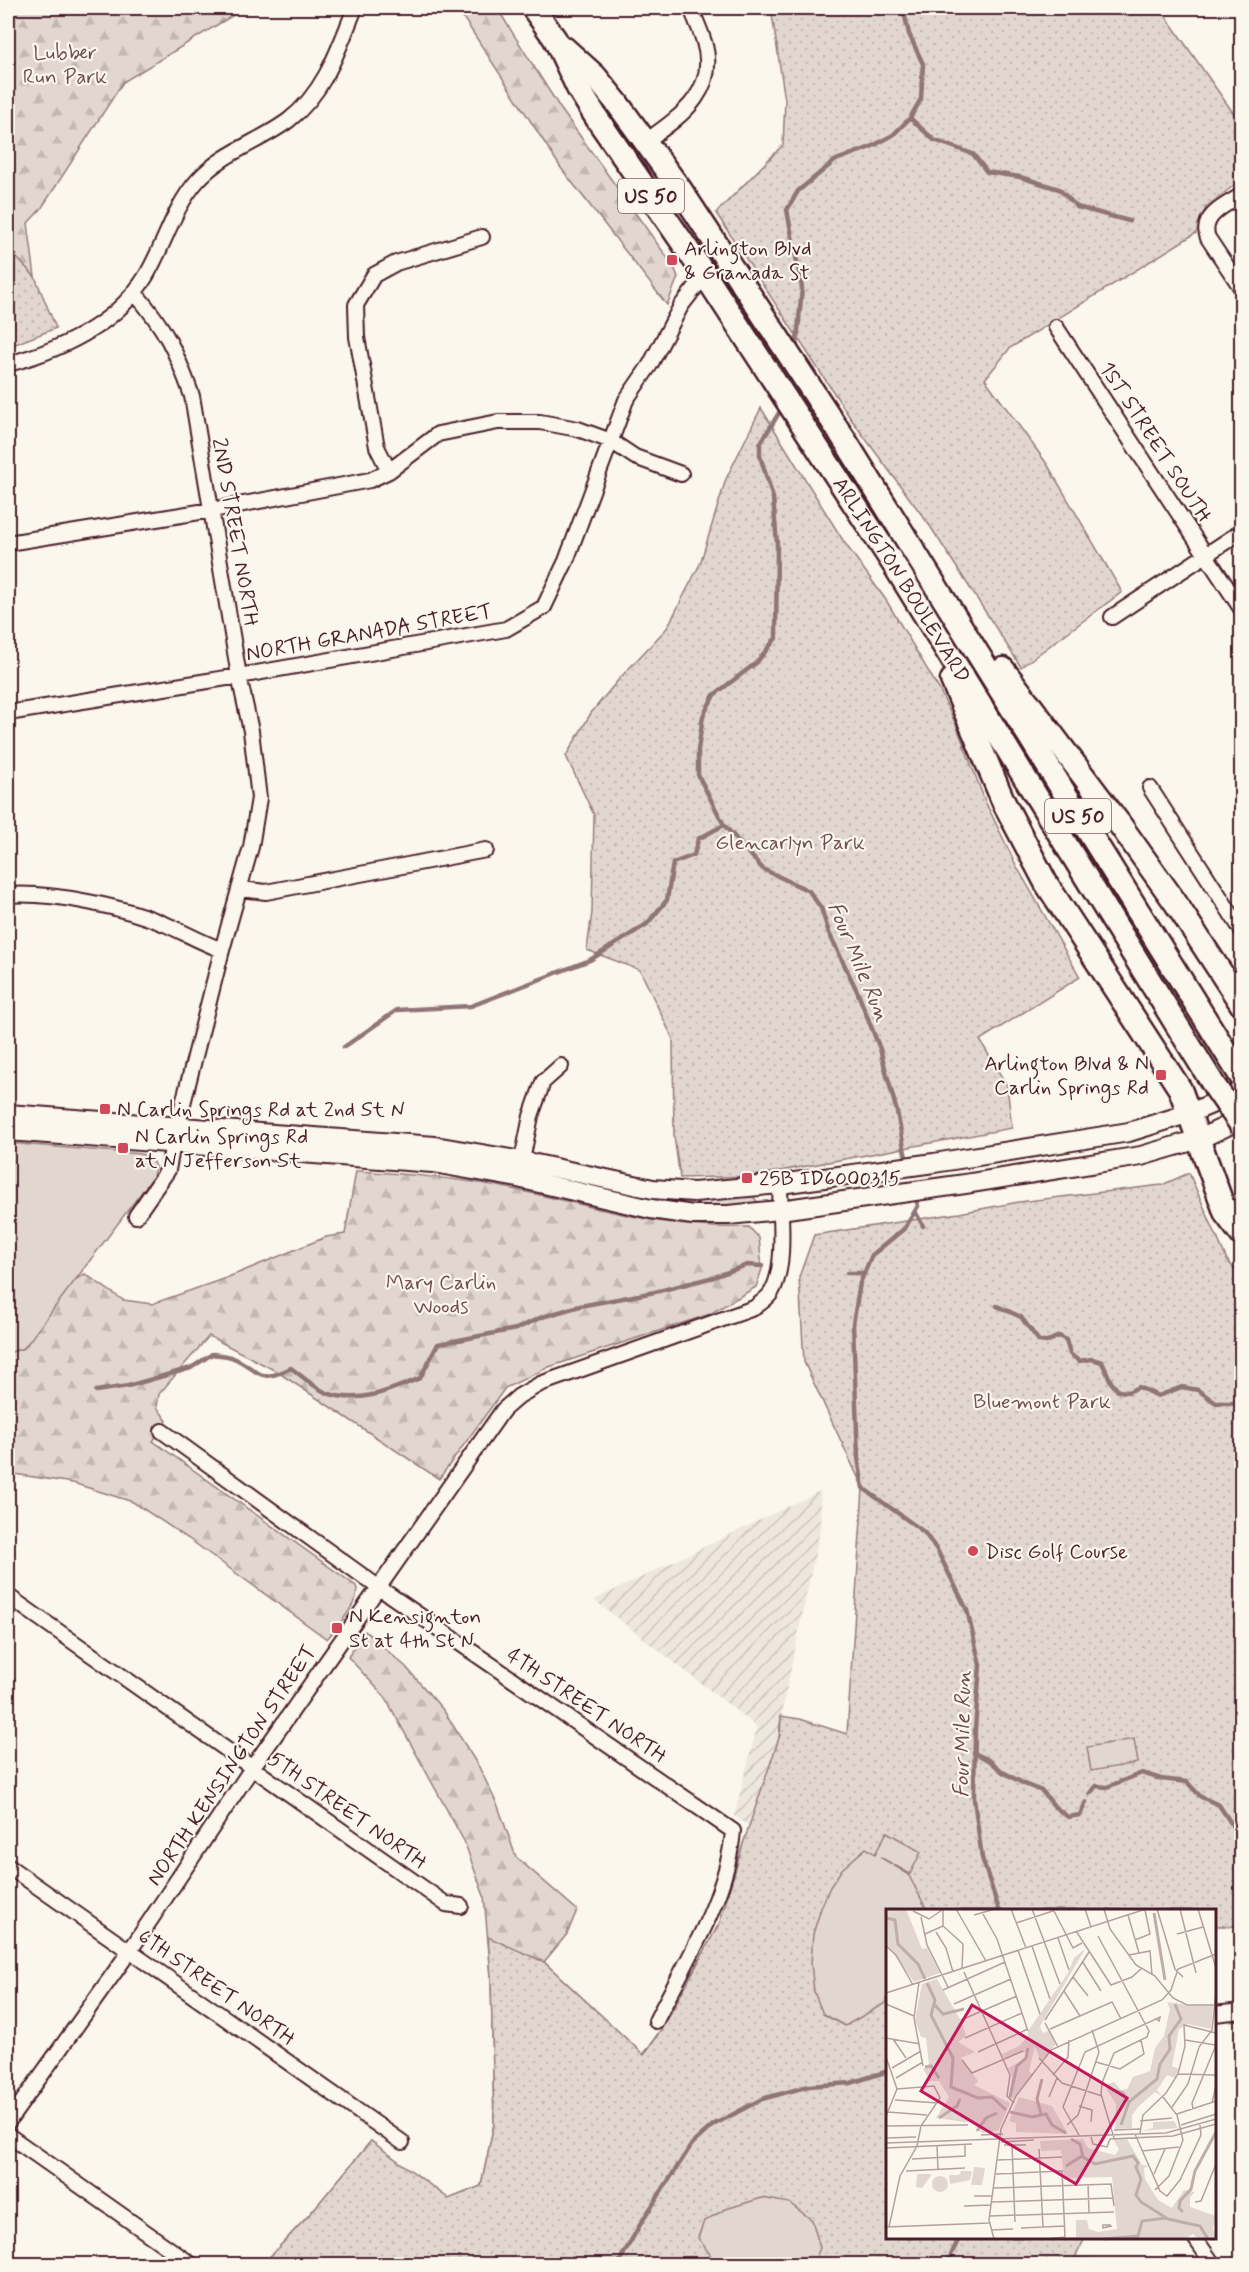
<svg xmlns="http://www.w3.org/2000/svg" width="1249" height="2272" viewBox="0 0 1249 2272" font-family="Mynerve,sans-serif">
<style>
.industrial{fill:url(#industrial-furrows)}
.grass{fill:url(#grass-tufts);stroke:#967b7e;stroke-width:1.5}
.forest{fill:url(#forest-firs);stroke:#967b7e;stroke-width:1.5}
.park{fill:url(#park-dots);stroke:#967b7e;stroke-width:1.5}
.pitch{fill:#e2d7d0;stroke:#967b7e;stroke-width:1.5}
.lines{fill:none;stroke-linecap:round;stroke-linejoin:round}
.stream{stroke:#907477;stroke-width:4.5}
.minor-casing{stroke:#4a1f2b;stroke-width:18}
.secondary-casing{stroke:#4a1f2b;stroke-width:22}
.trunk-casing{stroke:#4a1f2b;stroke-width:27}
.minor{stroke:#fbf7ec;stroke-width:14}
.secondary{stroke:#fbf7ec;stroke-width:18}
.trunk{stroke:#fbf7ec;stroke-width:22}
.trunk-bridge-casing{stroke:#4a1f2b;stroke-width:27;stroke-linecap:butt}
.trunk-bridge{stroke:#fbf7ec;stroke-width:22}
.poi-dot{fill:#d1495b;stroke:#fbf7ec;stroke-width:2}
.labels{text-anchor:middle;stroke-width:4.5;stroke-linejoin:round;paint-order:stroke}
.shield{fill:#fbf7ec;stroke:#7f6065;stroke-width:1.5}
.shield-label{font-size:20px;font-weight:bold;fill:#4a1f2b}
.park-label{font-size:21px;fill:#704d54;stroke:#fbf7ec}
.poi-label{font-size:21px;fill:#4a1f2b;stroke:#fbf7ec;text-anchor:start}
.street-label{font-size:21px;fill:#4a1f2b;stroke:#fbf7ec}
.water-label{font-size:22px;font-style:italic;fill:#6d4a51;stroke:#fbf7ec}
.inset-river{fill:none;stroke:#bfadaa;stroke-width:3}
.inset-road{fill:none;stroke:#b4a19f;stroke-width:1.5}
.view{fill:#c2185b;fill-opacity:0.15;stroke:#c2185b;stroke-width:3}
.inset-edge{fill:none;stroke:#4a1f2b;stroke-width:3}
</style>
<defs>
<pattern id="industrial-furrows" width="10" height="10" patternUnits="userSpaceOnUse" patternTransform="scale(1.5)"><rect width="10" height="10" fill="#eee7de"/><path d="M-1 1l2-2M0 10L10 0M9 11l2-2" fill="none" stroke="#cec6bf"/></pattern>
<pattern id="grass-tufts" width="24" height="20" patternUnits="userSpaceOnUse" patternTransform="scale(1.5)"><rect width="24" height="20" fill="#e2d7d0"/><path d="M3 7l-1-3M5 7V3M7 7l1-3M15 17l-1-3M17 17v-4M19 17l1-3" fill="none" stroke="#c3b8b3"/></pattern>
<pattern id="forest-firs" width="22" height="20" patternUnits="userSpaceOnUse" patternTransform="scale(1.5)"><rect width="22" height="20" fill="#e2d7d0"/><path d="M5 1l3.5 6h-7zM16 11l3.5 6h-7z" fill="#c3b8b3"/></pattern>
<pattern id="park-dots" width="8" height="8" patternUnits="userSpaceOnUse" patternTransform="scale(1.5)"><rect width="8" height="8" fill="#e2d7d0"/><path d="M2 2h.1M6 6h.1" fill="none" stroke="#c3b8b3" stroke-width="1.8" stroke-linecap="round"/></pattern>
</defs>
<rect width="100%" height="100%" fill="#fbf7ec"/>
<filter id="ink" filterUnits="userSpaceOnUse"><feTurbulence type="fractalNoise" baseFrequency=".0167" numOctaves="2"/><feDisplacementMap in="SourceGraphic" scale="12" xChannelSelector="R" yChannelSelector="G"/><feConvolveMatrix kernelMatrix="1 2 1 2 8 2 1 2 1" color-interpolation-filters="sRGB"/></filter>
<g filter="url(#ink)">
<path class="industrial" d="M820,1491L821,1525L781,1716L780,1735L749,1826L734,1816L757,1727L594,1600Z"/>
<path class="grass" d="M609,1189L706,1199L752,1196L757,1201L753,1206L716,1208L672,1204L608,1192Z"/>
<path class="forest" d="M8,8H245L123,82L41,209L28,223L35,277L14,256H8Z
M457,8H497L560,108L674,267L678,277L667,305L561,168Z
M356,1171C401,1174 447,1177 492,1185C581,1201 656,1231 749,1227L759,1238L762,1269L756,1287L710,1314L549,1367L505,1388L439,1479L276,1371L209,1336L159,1394L157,1407L167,1421L153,1441L356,1586C362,1600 336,1628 327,1639L189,1539L133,1502L73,1483L8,1473V1353L24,1348L58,1289L85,1274L123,1300L152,1304L226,1278L326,1237L345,1234Z
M365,1631L406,1667L444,1711L479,1767L498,1806L516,1857L577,1910L567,1934L544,1962L643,2055L666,2022L720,1922L743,1844L777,1760L781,1716L812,1764L561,2264H263L309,2215L371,2141L449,2199L481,2186L494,2124L491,1976L484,1896L464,1841L385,1697L348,1657Z"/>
<path class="park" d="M771,8H1160L1241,124V180L1206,207L1196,233L1010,348L985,379L1047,464L1122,592L1021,667L930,526L851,419L716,213L783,145L785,100Z
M14,255L35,277L56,328L8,347V256Z
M761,408L844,542L886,600L939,689L957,727L985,801L1017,867L1080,977L980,1040L1007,1086L1012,1128L753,1176L680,1178L674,1136L673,1039L640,970L587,950L592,912L594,815L566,756L591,713L619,679L667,628L700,564L726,479Z
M1189,1173L1227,1260L1241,1277V1926H1215L1214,1910H888V2238H1085L1075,2258L1095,2259V2264H263L309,2215L371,2141L449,2199L481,2186L494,2124L491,1976L488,1937L544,1962L644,2055L666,2022L720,1922L743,1844L780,1735L781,1716L800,1719L847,1734L863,1488L804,1362L799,1277L814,1235L959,1213L1019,1202L1162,1185Z"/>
<path class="pitch" d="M8,1143L141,1154L151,1158L155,1167L153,1177L24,1348L8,1353Z
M1134,1739L1138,1763L1091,1771L1087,1747Z
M887,1832L921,1852L910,1874L880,1857L908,1874L927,1910H888L887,2002L845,2026L823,2014L814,1992L811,1963L813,1934L821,1908L830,1887L842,1869L866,1848L875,1854Z
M762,2198L789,2203L812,2220L820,2248L813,2264H717L698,2238L704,2221L726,2209Z"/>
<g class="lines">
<path class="stream" d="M910,118L934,140L973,154L987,172L1020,177L1059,189L1077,207L1129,221
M796,351L802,288L787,210L798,191L836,160L871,147L893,135L910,118L921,99L923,64L909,34L903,8
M782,408L760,444V456L773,498L777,544L776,638L756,663L714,695L703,716L698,750V775L724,825L763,869L809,891L821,908L829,933L857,991L880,1049L897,1112L907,1163
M344,1047L397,1010L471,1006L590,960L647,924L667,900L673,863L694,855L698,839L724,825
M915,1195L918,1206L905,1228L872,1255L860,1283L853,1324L858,1458L863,1488L924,1532L937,1550L967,1610L980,1665L975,1729L974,1799L982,1858L999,1910
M915,1211L923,1226
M847,1273H864
M997,1306L1021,1317L1039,1341L1046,1342L1059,1336L1066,1340L1070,1354L1079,1361L1092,1359L1102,1362L1111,1382L1118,1391L1128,1392L1139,1387L1158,1396L1182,1387L1198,1390L1216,1403H1232L1242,1406
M96,1391L128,1386L191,1368L212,1354C218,1355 225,1355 231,1357C260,1368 255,1386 291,1368C302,1376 317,1390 330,1394C360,1404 391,1390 420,1378L438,1344L516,1329L542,1317L580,1306L655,1292L714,1277L747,1265L762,1266
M974,1753L989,1760L1003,1772L1024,1784L1042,1791L1055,1807L1068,1817L1080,1815L1086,1802
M1090,1793L1096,1786L1107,1787L1142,1773L1161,1779L1187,1782L1201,1797L1219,1805L1242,1840
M618,2264L641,2223L692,2144L713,2125L762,2099L809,2086L851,2083L888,2071
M947,2264L959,2238"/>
<g class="minor-casing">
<path id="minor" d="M645,142C681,116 719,91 704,42C701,31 695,19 691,8
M1242,195C1227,204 1199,216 1208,238L1242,289
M134,292C165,327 177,353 192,396L239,676L251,731L259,798L251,847L222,950L173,1143L168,1170L136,1216
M1056,327L1242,610
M8,364C61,350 116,325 146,276C165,244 173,208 198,180C223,152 260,142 289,120C325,92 339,48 355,8
M389,471L377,447L357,337L356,305L374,275L396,263L482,237
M8,543L212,510L370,480L389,471L438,434L498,422H540L578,429L611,441L635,457L681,474
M1112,617L1242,531
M8,713L239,676L506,629L544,607L566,561L626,400L650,365L681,306L705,275
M1150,788L1242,931
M240,889L266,892L486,850
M8,895C53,892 125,907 167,925C185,933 203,943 222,950
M520,1170L531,1116L543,1082L561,1066
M162,1431L378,1587L733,1831C727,1899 686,1961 656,2021
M8,1596L446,1904L461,1906
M8,1866L402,2142
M1214,2014L1242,2011
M8,2122L129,1952L252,1768L503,1410L519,1396L540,1384L754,1308C759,1304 767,1299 771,1293C787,1267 780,1214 780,1184
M8,2135L191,2264
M1195,2238L1213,2264"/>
</g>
<g class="secondary-casing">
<path id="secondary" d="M8,1114L435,1146L522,1161L653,1189L694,1192L780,1184L934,1163L1129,1132L1190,1113L1242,1091
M8,1131L433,1163L518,1178L651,1209L693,1215H728L780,1210L965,1184L1141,1156L1199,1139L1242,1119"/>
</g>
<g class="trunk-casing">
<g id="trunk">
<path id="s1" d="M533,8L555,39L578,88L598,120L705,275L896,568L1215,1087"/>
<path d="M564,48L595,76L617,103L680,189L759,309L846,442L1242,1078"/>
<path d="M1003,669L1118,822L1175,902L1242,1005"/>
<path d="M952,680L1004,803L1046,883L1180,1089L1226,1214L1242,1235"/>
</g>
</g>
<use href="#minor" class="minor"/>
<use href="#secondary" class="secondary"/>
<use href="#trunk" class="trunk"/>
<g class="trunk-bridge-casing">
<path id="trunk-bridge" d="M1215,1087L1242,1126"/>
</g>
<use href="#trunk-bridge" class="trunk-bridge"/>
</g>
</g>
<g class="poi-dot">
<rect x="666" y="254" width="12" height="12" rx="3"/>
<rect x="1155" y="1069" width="12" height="12" rx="3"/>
<rect x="99" y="1103" width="12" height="12" rx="3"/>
<rect x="117" y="1142" width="12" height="12" rx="3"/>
<rect x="741" y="1172" width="12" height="12" rx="3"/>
<circle cx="973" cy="1551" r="6"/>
<rect x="331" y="1622" width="12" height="12" rx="3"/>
</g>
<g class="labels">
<g class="shield">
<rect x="618" y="179" width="66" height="34" rx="4.5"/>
<rect x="1045" y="799" width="66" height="34" rx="4.5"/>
</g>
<g class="shield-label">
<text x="651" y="203">US 50</text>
<text x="1078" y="823">US 50</text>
</g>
<g class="park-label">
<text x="65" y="59">Lubber<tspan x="65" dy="24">Run Park</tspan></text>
<text x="790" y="849">Glencarlyn Park</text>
<text x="441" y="1289">Mary Carlin<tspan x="441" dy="24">Woods</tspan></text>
<text x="1042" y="1408">Bluemont Park</text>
</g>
<g class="poi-label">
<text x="684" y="255">Arlington Blvd<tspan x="684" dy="24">&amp; Granada St</tspan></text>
<text x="1149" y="1070" text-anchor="end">Arlington Blvd &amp; N<tspan x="1149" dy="24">Carlin Springs Rd</tspan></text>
<text x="117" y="1116">N Carlin Springs Rd at 2nd St N</text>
<text x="135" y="1143">N Carlin Springs Rd<tspan x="135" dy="24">at N Jefferson St</tspan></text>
<text x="759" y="1185">25B ID6000315</text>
<text x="985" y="1558">Disc Golf Course</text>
<text x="349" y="1623">N Kensignton<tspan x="349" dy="24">St at 4th St N</tspan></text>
</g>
<g class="street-label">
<text transform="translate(1156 442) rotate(57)" y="7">1ST STREET SOUTH</text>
<text transform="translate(236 532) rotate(80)" y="7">2ND STREET NORTH</text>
<text dy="7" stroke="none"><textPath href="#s1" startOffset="681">ARLINGTON BOULEVARD</textPath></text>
<text transform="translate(369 632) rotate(-10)" y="7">NORTH GRANADA STREET</text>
<text transform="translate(587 1705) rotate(34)" y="7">4TH STREET NORTH</text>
<text transform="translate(231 1765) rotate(-56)" y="7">NORTH KENSINGTON STREET</text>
<text transform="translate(348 1810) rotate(35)" y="7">5TH STREET NORTH</text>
<text transform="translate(217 1987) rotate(35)" y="7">6TH STREET NORTH</text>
</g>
<g class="water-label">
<text transform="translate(860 961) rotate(67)" y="8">Four Mile Run</text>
<text transform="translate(961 1734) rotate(-89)" y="8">Four Mile Run</text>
</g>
</g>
<g transform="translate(886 1909)">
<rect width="330" height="330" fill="#fbf7ec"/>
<path d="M199,40L154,117L143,162L147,166L127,190L123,189L126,167L122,159L141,149L139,143L118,149L116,145L133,137L142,127V122L182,64L188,49ZM281,93L306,97L302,115L293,120L286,157L293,160L289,169L281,166L271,181L276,187L269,183L253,197L246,206V219L229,220L230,195L221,181L222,175L228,173L235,181L241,180L247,168L264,162L269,139L278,127L284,100Z" fill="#e2d7d0"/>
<path d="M0,0H20L36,40L41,39L54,64L28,73L0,35ZM51,70L75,112L80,127L72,133L89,143L75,149L92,172L88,176L124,194L112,222L96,224L86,214L50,209L63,188L53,172H39L42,168L37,160L43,155L40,129L35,128L29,111L36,75ZM306,97H327L325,120L302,115L300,108ZM133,188L166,197L182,225L130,223V214L123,212ZM288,212L292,219L256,222L267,219V213ZM197,230L202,239L229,246L233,240L227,230H241L256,256L263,257L258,259L259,270L272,291L286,299L298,281L309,283L304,288V298L330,307L327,319L330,330H312L307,325L298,330H169L190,328V311H201L203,320L212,323L231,320L226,268L178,269L175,241L155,242L154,232ZM88,258L99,259L96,276H85Z" fill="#e2d7d0"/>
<path d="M154,118L157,124L163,121L170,135L155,152L148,136ZM75,262H86L84,271L64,275L63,266H73ZM31,265H46L36,279L30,278ZM46 275a8 8 0 1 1 16 0a8 8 0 1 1-16 0Z" fill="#e2d7d0"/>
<path class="inset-river" d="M268,4L279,71M0,9L9,11L12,35L32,55L39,70M41,74L49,91L45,106L67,149L65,178L92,189L106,188L120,201M48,95L57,105L78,100M39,158L45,157L53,169M227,181L237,184L243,193M124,188L131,157L140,149L142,139M124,203L146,208L160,205L166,216L180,224M155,205L151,190L156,170M53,209L71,197L74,190M235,216L243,193L271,170L274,155L284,140L283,127L295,110L289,95M91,222L100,209L111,204M185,230L194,235L197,248L209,255L247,247L252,254L250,258L255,270L250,286L255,293L282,310L314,317L322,330M180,257L196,247M297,303L293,299L294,292L305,280L309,262L330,223M218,330L252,327L256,312L280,309"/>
<path class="inset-road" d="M57,0V17L77,35L76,60M70,0L100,52M125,0L140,39M146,0L174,75M167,0L187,39L196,34M199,0L205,18M218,0L224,20L250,56L269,67L287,89L301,96H330M271,0L289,60L297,68M294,0L310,64M312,0L330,59M27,2L43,10L56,1M97,5L111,30L142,122M88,6L109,0M242,6L253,44M35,8L41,36L62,78M130,14L167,2M190,22L225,76L246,68L256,59M50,23L60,39L67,63M39,25L57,17M291,25L317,18M212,27L263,122L261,128L228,144L216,174L215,185L228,229M172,29L183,61M249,31L264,25L259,1M0,37L10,46L27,76M146,37L164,90M132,41L154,105M243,46L264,42L266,66M196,52L215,82M78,63L124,166L121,187L128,194M187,68L202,87M33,73L28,109L37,157M57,81L119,53M178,82L194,107M0,84L260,0M0,95L28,107M68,95L125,70M75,111L131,87M159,111L203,43M159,114L172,138M164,120L226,93L235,110M0,129L34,135M79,129L136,104M7,130L20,149M299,131L329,136M92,143L142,120M0,148L11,180L0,207M153,149L176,174L216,187M76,151L86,164L137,142M210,153L234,160L258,145L255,131M6,159L35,142M292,165L330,166M167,166L182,148L183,131M10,169L37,153M163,188L171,169M9,191L52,194M326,194L330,176M193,197L206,201L205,213M286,198L302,175L313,138L326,121L330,82M307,200L306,194L330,136M2,203L41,206M291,205L330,192M254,212L286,209M181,216L192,206L213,143L206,121M295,216L330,205M0,217L82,216M228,221L254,220M254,224L257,206L280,184L292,165L299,137L298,116L330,124M249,225L274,282L281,287L294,271L315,226L314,216M95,226L117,225M193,226L177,198L199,143L274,108L273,112L270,110M205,228L207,235L221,238L224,230L287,227L330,215M0,229L30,228M115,233L148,231M0,234L280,224L330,210M51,236L52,261M118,236H140M126,236L129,313M0,239L86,235M153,240L157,318M256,242L293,238M26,250L79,247V235M112,251L176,248M20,262L79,259M110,265L176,262L179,328L161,330M268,265L279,240M202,275L203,303M108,279L225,275L228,297M269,281L283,267L297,231L291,206L277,188M88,287H106M106,293L227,289M309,293L315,292L330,255M78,297L105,296M104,307L228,303M217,316H224L225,317L217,319ZM0,318L103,314M3,318L14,267L31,237L35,217L54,189L48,177L11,180M135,319L179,317M105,321L127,320M108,330L103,311L115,220L130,187L165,141L276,91L285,81L292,60L330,45"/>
<path class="view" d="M86,96L241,189L190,275L35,182Z"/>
<rect width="330" height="330" class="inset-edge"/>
</g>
<rect width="1249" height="2272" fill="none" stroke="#fbf7ec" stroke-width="30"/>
<rect x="15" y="15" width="1219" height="2242" fill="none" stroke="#4a1f2b" stroke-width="2" filter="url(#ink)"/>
</svg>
